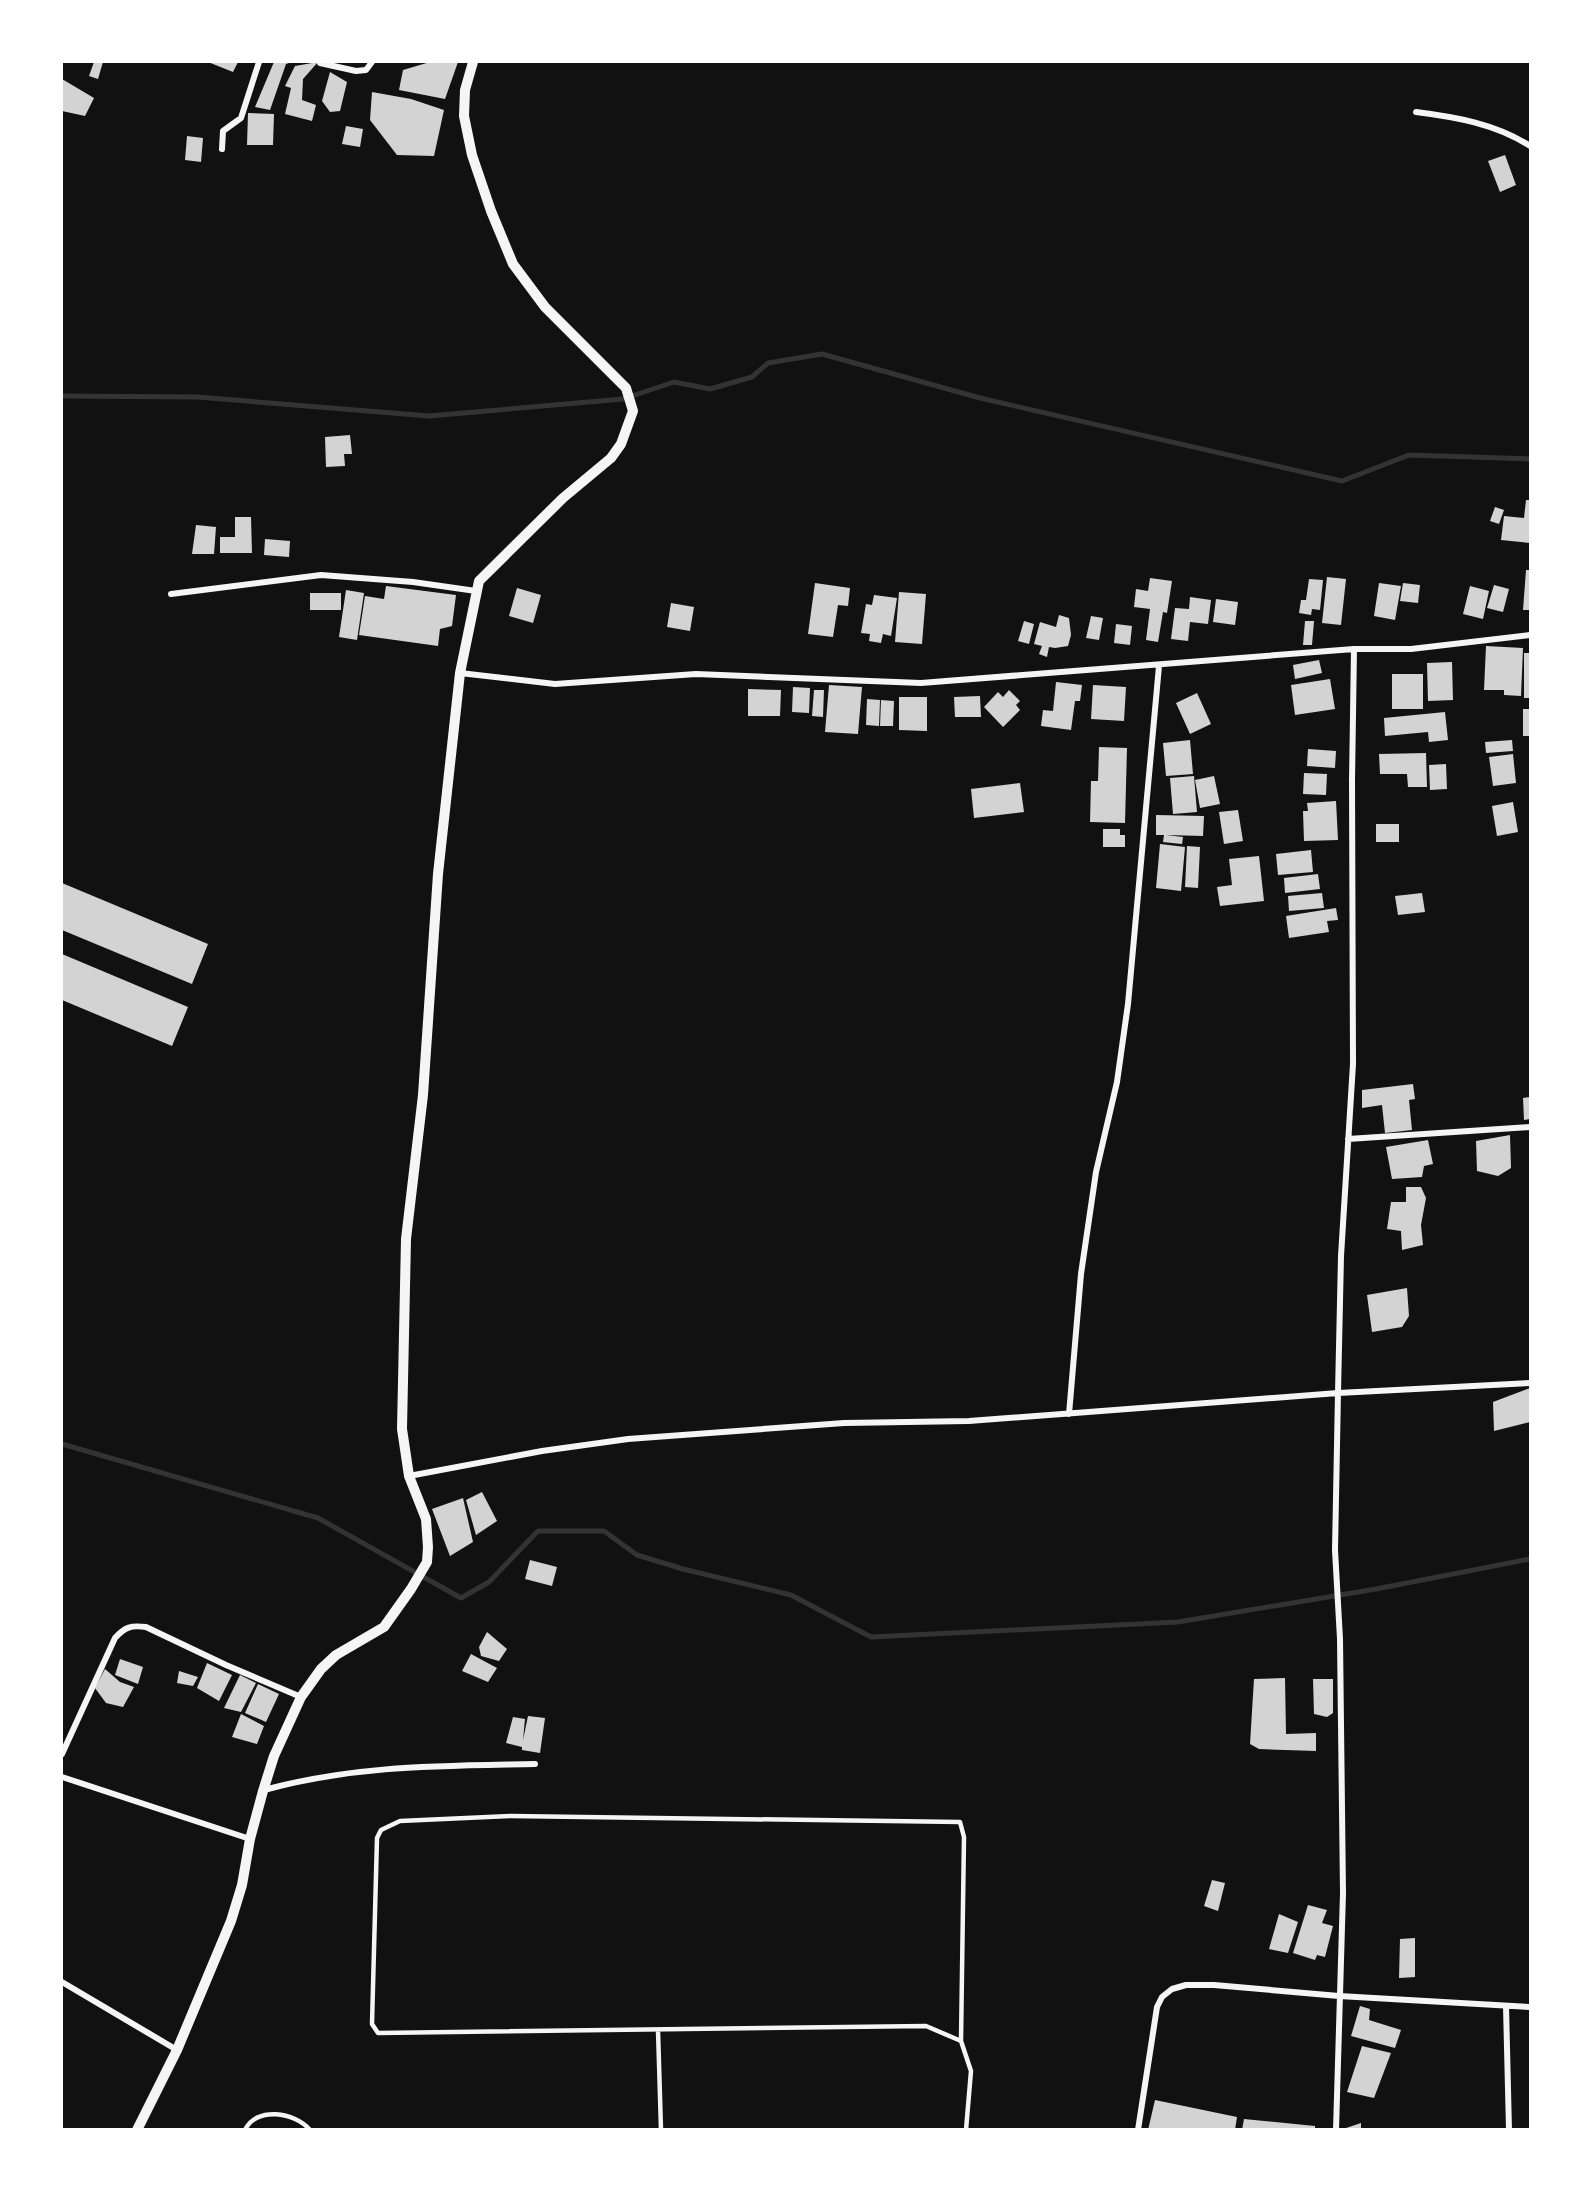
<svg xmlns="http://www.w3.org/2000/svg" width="1592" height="2191" viewBox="0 0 1592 2191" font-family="Raleway,sans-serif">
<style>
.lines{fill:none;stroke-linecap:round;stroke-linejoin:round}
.stream{stroke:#333;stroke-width:5}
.building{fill:#d3d3d3}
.service{stroke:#f5f5f5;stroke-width:4.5}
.minor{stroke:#f5f5f5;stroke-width:6}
.tertiary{stroke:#f5f5f5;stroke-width:10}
</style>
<rect width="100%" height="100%" fill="#111"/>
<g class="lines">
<path class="stream" d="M62,396L197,397L429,416L623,399L674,382L710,389L752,377L768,363L822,354L980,398L1342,481L1409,455L1530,459
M62,1444L318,1518L461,1598L489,1582L538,1531H604L637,1555L683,1569L791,1595L871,1637L1178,1622L1376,1589L1530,1559"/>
</g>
<path class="building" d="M94,62H103L98,79L89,76Z
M208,62H238L233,72Z
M274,62H292L286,64L270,110L255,107Z
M318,62L303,79L302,100L316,105L312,121L285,114L291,88L285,86L295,66Z
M430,62H458L445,99L399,90L403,70Z
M330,72L347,82L340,111L330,112L322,101Z
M62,79L94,98L85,116L62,111Z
M372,92L411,99L444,110L434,156L397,155L370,120Z
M248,113L274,114L273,145H247Z
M346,126L363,129L360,147L342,144Z
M187,136L203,138L201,162L185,160Z
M1505,155L1516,185L1500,192L1488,161Z
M350,435L352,454H344L345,466L326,467L325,437Z
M1526,500H1530V543L1501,540L1504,516L1524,518Z
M1495,507L1504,510L1499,524L1490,521Z
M235,517H251L252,553H220V537H235Z
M196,525L216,527L214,554H192Z
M265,539L290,541L289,557L264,555Z
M1526,570H1530V610H1523Z
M1327,577L1346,579L1341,625L1322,623Z
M1150,578L1172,581L1167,613L1163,612L1158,642L1146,640L1150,609L1134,607L1136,589L1148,591Z
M1309,579L1323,580L1320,610L1312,609L1311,615L1299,613L1301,600H1306Z
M815,583L850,588L848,606L838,605L833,637L808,634Z
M1379,583L1401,586L1395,620L1374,616Z
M1403,583L1420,585L1418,603L1400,601Z
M1494,585L1509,589L1503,612L1487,608Z
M386,586L456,595L452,626L440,629L438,646L359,635L365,596L384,599Z
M1470,586L1489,591L1483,619L1463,614Z
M517,588L541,595L533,623L509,616Z
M346,590L364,593L357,640L339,637Z
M899,592L926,594L922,644L895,642Z
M310,593H341V610H310Z
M874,595L897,598L891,636L883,634L881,643L869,641L870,634L861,633L866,604L872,605Z
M1190,597L1211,600L1208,624L1190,622L1188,641L1171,639L1175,608L1189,609Z
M1216,599L1238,602L1235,625L1213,622Z
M671,603L694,607L690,631L667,627Z
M1059,615L1069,618L1071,635L1068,646L1055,648L1049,647L1047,657L1039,654L1042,646L1034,644L1040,622L1056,627Z
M1091,616L1103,618L1099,640L1086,638Z
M1024,621L1034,624L1029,644L1018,641Z
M1305,621H1314L1312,645H1303Z
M1116,624L1132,626L1130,645L1114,643Z
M1486,646L1523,648L1521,696L1504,695V690H1484Z
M1524,653H1530V698H1524Z
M1319,660L1322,673L1295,679L1293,665Z
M1452,662L1453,700L1428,701L1427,663Z
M1392,674H1423V709H1392Z
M1330,679L1335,709L1295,715L1291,685Z
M1056,682L1082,685L1080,701H1075L1071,730L1041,726L1043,710L1053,711Z
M829,685L862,687L858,734L825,732Z
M1093,685L1126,687L1124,721L1091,719Z
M793,687L810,688L809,713L792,712Z
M748,689L781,690L780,716H748Z
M814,690H824L823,717L812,716Z
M1009,690L1020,701L1016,705L1020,710L1003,727L984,707L998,692L1003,697Z
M1197,693L1211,724L1190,734L1176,703Z
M980,696L981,717H955L954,697Z
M899,697H927V731L899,730Z
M867,699L880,700L879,726L866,725Z
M881,700L894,701L893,726H880Z
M1523,709H1530V736H1523Z
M1445,712L1448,740L1429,742L1428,732L1385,736L1384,718Z
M1190,740L1193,774L1166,776L1163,743Z
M1512,740L1513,751L1486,753L1485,742Z
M1099,747L1127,748L1125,823L1090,822L1091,781H1098Z
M1308,749L1336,751L1335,768L1307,766Z
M1426,753L1427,787H1408L1407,774H1380L1379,754Z
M1513,754L1516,783L1493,786L1489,757Z
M1446,764L1447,789L1430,790L1429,765Z
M1304,773L1327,774L1326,795L1303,794Z
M1194,776L1197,812L1173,814L1170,778Z
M1214,776L1220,804L1200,808L1195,780Z
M1020,783L1024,812L974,818L971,789Z
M1336,801L1338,840L1304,841L1303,811H1308L1307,803Z
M1513,802L1518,832L1497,836L1492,806Z
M1238,810L1243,841L1224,844L1219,812Z
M1156,815L1204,816L1203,836L1166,835L1183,837L1182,844L1163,842L1164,835H1156Z
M1376,824H1399V842H1376Z
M1103,829H1120V835H1125V847H1103Z
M1160,844L1185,847L1181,891L1156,888Z
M1187,846L1200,847L1198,888L1185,887Z
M1311,850L1313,872L1278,875L1276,854Z
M1259,856L1264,901L1220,906L1217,887L1232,885L1229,859Z
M1318,874L1320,889L1285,893L1284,878Z
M62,883L208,944L192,984L62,930Z
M1322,893L1324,908L1289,911L1288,896Z
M1422,893L1425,912L1398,915L1395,896Z
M1336,908L1338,920L1327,921L1329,932L1289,938L1286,916Z
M62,954L188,1007L172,1046L62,1000Z
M1413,1084L1415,1099L1409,1100L1412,1130L1385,1133L1382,1105L1362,1108V1090Z
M1530,1097V1119L1524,1120L1523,1098Z
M1510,1135L1511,1168L1498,1176L1477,1171L1476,1141Z
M1428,1140L1433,1164L1424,1166L1422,1177L1392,1179L1386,1147Z
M1406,1187H1421L1426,1198L1421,1225L1423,1245L1402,1250L1401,1231L1387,1229L1391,1202H1406Z
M1407,1288L1409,1316L1402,1327L1372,1332L1367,1295Z
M1530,1388V1422L1494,1431L1493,1402Z
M482,1492L497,1521L476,1535L466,1500Z
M463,1498L473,1542L450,1556L432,1509Z
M530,1560L557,1567L552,1586L525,1579Z
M487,1632L507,1649L499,1661L481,1656L479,1647Z
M471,1654L497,1668L488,1682L462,1671Z
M120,1659L143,1667L138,1684L115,1675Z
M207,1663L232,1675L219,1701L197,1688Z
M105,1669L120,1682L134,1687L123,1707L106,1703L95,1688Z
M179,1671L198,1677L193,1686L177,1683Z
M240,1675L256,1683L241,1712L224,1708Z
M1285,1678L1286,1734L1316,1733V1751L1259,1749L1250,1744L1254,1679Z
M1313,1679H1333V1713L1327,1717L1314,1714Z
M258,1684L279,1694L266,1722L245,1713Z
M241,1714L264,1726L257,1744L232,1737Z
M528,1716L545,1718L540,1753L522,1750V1747L506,1743L513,1717L525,1719L523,1740Z
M1212,1880L1225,1883L1218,1911L1204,1906Z
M1308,1905L1327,1910L1322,1923L1333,1926L1325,1957L1317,1955L1315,1960L1293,1953Z
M1279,1914L1298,1922L1288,1953L1269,1949Z
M1415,1938V1977L1399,1978L1400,1939Z
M1360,2006L1370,2009L1369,2020L1401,2030L1395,2048L1351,2036Z
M1362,2046L1391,2053L1374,2098L1347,2092Z
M1155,2100L1237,2117L1235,2130H1148Z
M1244,2119L1315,2126V2130H1242Z
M1361,2123V2130H1344L1343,2129Z"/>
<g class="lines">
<path class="service" d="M658,2030L661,2130
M961,2041L964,1837L960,1822L510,1816L400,1821L381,1830L377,1838L372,2024L378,2033L926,2026L961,2041L971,2071L966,2130
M245,2130C256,2106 295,2112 310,2130"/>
<path class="minor" d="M320,63L356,71L366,70L372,62
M1416,112C1456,117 1496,124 1530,146
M222,149L223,131L241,118L259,62
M171,594L321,575L413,582L476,591
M460,673L555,684L696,674L921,683L1354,649
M1348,1139L1530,1127
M1069,1414L1081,1274L1096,1172L1117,1082L1128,1004L1159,666
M409,1476L542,1451L628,1439L844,1423L969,1421L1338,1393L1341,1256L1353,1064L1352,781L1354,649H1411L1530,635
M62,1754L115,1638C125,1627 131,1625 146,1627L226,1665L301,1697
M62,1777L250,1839
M264,1790C356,1765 440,1766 535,1764
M62,1982L177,2050
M1506,2006L1509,2130
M1138,2130L1157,2007L1162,1997L1172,1989L1186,1985H1214L1339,1996L1530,2007
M1336,2130L1343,1893L1340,1639L1335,1550L1338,1393L1530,1383"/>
<path class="tertiary" d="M137,2130L177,2050L231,1921L242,1885L250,1839L263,1791L274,1756L301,1697L321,1669L336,1655L384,1627L411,1589L427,1562L428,1547L426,1519L409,1476L402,1429L406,1239L423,1095L438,874L460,673L479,581L563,498L611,458L621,444L633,411L626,388L545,307L513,264L491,211L472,155L464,116L465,90L473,62"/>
</g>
<rect width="1592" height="2191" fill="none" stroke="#ffffff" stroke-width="126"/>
</svg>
